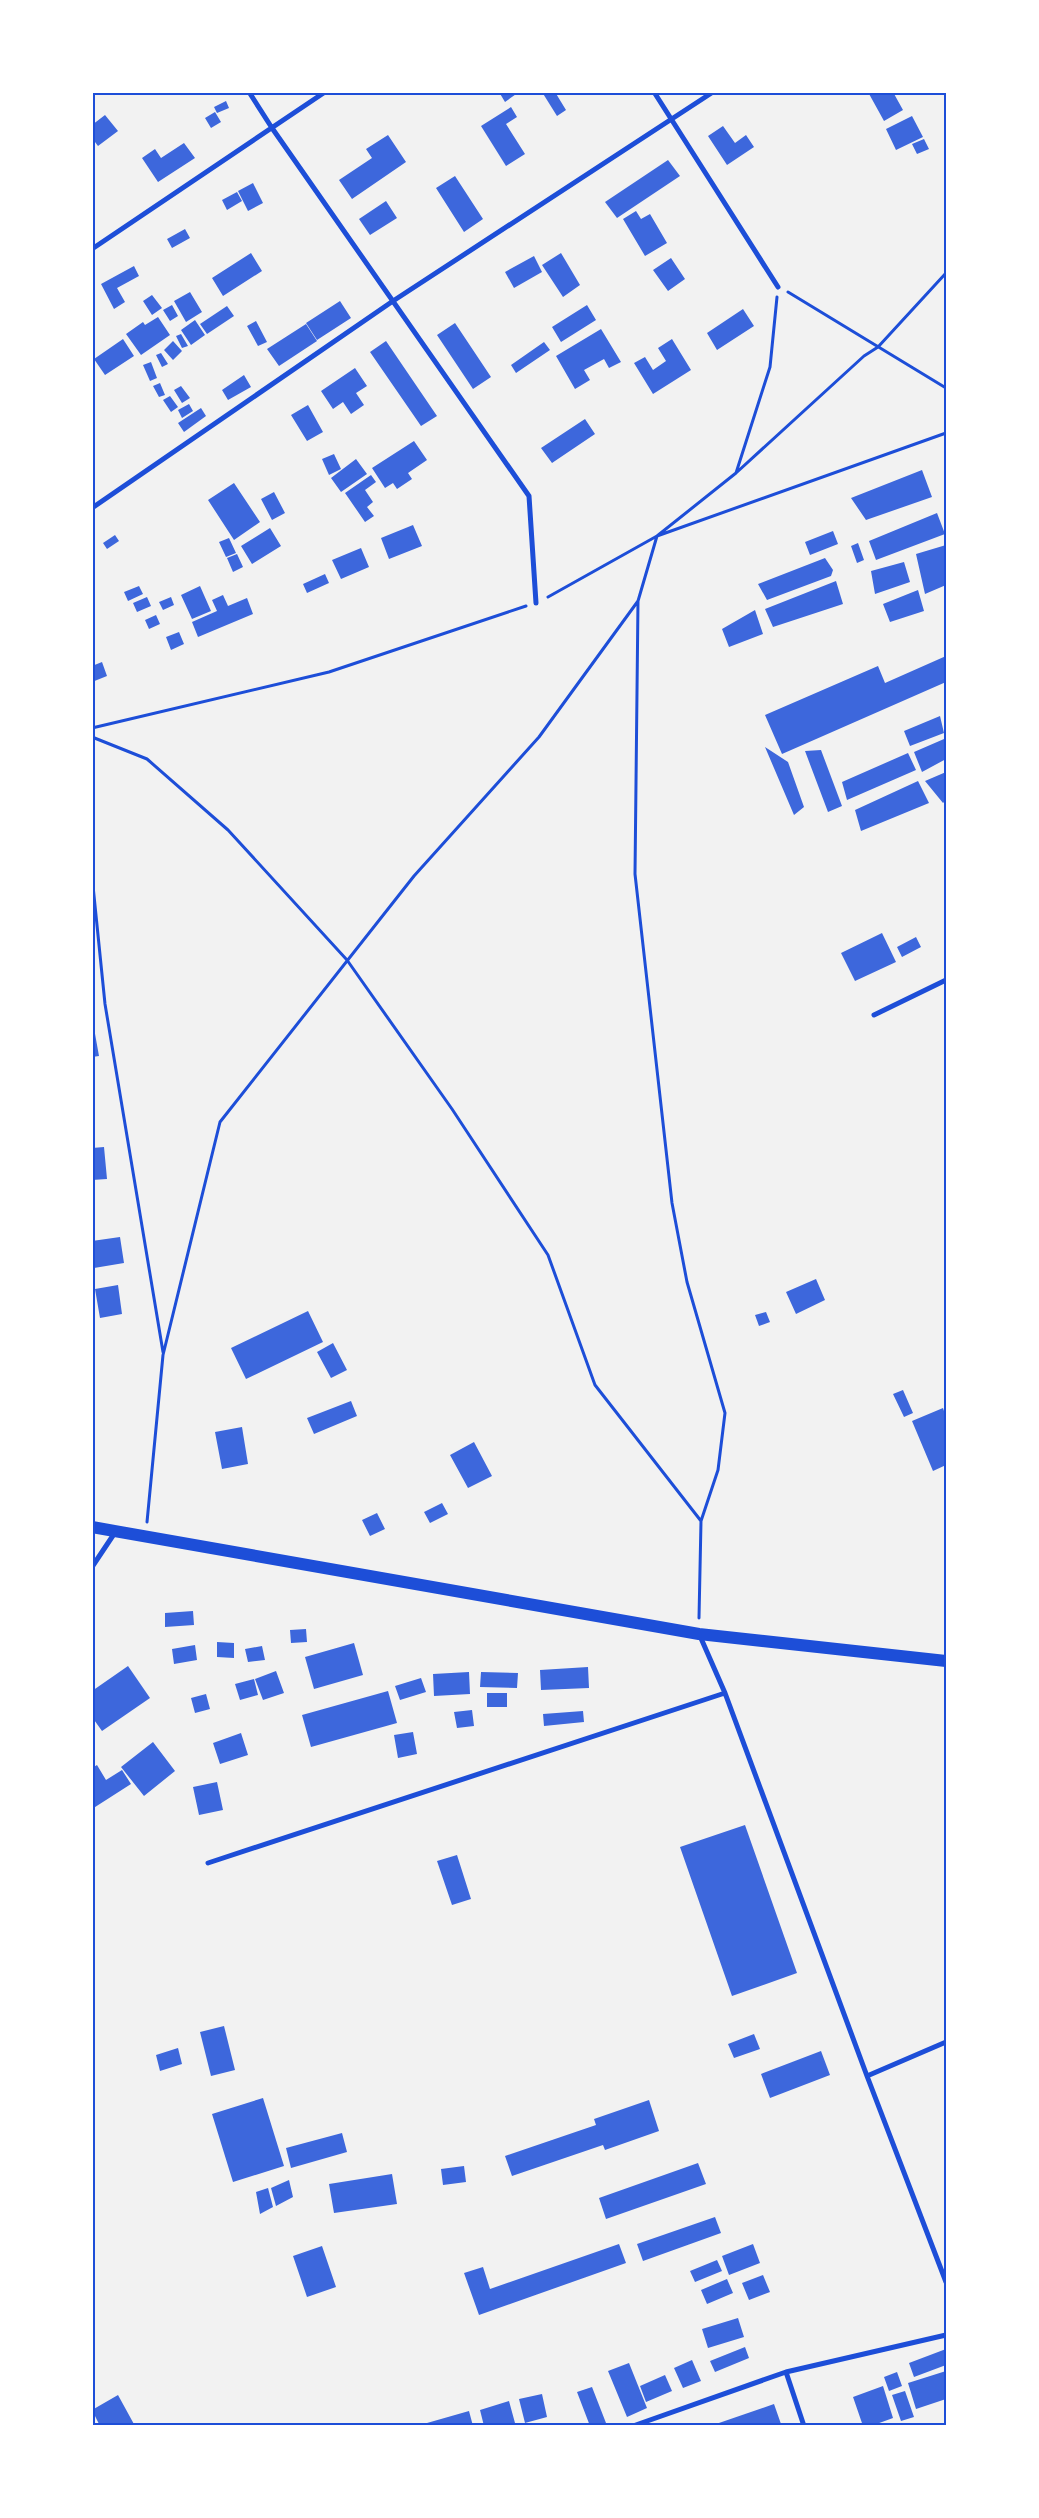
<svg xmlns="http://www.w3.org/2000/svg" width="1039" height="2518" viewBox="0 0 1039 2518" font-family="'Playfair Display',serif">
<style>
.building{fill:#3d67dc}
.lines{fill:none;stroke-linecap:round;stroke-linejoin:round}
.path{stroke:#1d4ed8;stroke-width:3}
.minor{stroke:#1d4ed8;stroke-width:5}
.primary{stroke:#1d4ed8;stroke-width:12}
.neatline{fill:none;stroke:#1d4ed8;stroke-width:2}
</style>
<rect width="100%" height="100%" fill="#f2f2f2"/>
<path class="building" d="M499,92H519L505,102Z
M542,92H555L566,110L557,116Z
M868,92H893L903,110L884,121Z
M226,101L229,108L217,113L214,107Z
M511,107L517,117L506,124L525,154L506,166L481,126Z
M215,112L221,122L211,128L205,118Z
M105,115L118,131L98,146L92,138V125Z
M912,116L923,137L896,150L886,129Z
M723,126L735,143L746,135L754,147L727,165L708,136Z
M388,135L406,162L352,199L339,180L372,158L366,149Z
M924,139L929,149L917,154L912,144Z
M184,143L195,158L158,182L142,158L155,149L161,158Z
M668,160L680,176L617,218L605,202Z
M455,176L483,219L464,232L436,188Z
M253,183L263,203L248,211L238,191Z
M237,192L242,201L227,210L222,200Z
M386,201L397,218L370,235L359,219Z
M636,211L641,219L650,214L667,243L645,256L623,219Z
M185,229L190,238L172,248L167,239Z
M251,253L262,271L223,296L212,278Z
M561,253L580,285L563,297L542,265Z
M534,256L542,272L514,288L505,272Z
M671,258L685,279L668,291L653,270Z
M134,266L139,276L117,288L125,302L114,309L101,284Z
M190,292L202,312L186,322L174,301Z
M152,295L162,308L152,315L143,301Z
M340,301L351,318L317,340L306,323Z
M172,305L178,316L170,321L163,310Z
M587,305L596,320L561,342L552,327Z
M227,306L234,316L207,334L200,324Z
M743,309L754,326L717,350L707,333Z
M158,317L170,335L141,355L126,334L143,322L145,325Z
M195,320L205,335L191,345L181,330Z
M256,321L267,342L258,346L247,326Z
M455,323L491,377L473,389L437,335Z
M306,324L317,341L279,366L267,349Z
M601,329L621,362L609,368L604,359L584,370L590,380L575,389L556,356Z
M181,334L188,346L182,348L176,336Z
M123,339L134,356L105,375L94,359Z
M672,339L691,370L653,394L634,363L645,357L653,370L666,361L658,348Z
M173,341L182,351L173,360L164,350Z
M386,341L437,416L421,426L370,352Z
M544,342L550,350L516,373L511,365Z
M161,353L168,364L162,367L156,355Z
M151,362L157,378L150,381L143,365Z
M355,368L367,386L356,393L364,405L351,414L343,402L333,409L321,391Z
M244,375L251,387L228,400L222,390Z
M160,383L165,395L159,397L153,386Z
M181,386L190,398L182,403L174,390Z
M170,396L178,407L171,412L163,400Z
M189,404L193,411L182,418L178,410Z
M308,405L323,432L307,441L291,415Z
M201,408L206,416L184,432L178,423Z
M585,419L595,434L552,463L541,448Z
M414,441L427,460L408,473L412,479L397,489L393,483L385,488L372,468Z
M334,454L341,469L329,475L322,459Z
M356,459L367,474L341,492L331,478Z
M922,470L932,497L866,520L851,498Z
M371,475L376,482L365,490L373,502L367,507L374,516L365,522L345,493Z
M234,483L260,522L234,540L208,500Z
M274,492L285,513L272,520L261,499Z
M937,513L945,534L876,560L869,541Z
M413,525L422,546L389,559L381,538Z
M270,528L281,546L252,564L241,546Z
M833,531L838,544L810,555L805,542Z
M115,535L119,541L107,549L103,543Z
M229,538L236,553L226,557L219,542Z
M858,543L864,560L857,563L851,546Z
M946,545V585L925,594L916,554Z
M361,548L369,567L341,579L332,560Z
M237,554L243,567L233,572L227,558Z
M825,558L833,570L831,576L767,600L758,584Z
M904,562L910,582L875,594L871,571Z
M325,574L329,583L307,593L303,584Z
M836,581L843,604L773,627L765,609Z
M139,586L143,594L128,601L124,592Z
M200,586L211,611L192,619L181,595Z
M918,590L924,611L890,622L883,604Z
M223,595L228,606L247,598L253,614L198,637L192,622L217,611L212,600Z
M147,597L151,606L137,612L133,603Z
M171,597L174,605L163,610L159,602Z
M755,610L763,634L729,647L722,629Z
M156,615L160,624L149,629L145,620Z
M179,632L184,644L171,650L166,637Z
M946,656V682L782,754L765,715L878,666L885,683Z
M102,662L107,676L92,682V666Z
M940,716L944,733L910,746L904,731Z
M944,739L946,759L922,772L914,752Z
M765,747L788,762L804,807L794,815Z
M821,750L842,806L828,812L805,751Z
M908,753L916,770L847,800L842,782Z
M946,772V800L943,803L925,781Z
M918,781L929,803L861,831L855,810Z
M882,933L896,962L855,981L841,953Z
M916,937L921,947L902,957L897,947Z
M92,1017L99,1056L92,1057Z
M104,1147L107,1179L92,1180V1148Z
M120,1237L124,1263L94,1268L92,1241Z
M816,1279L825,1300L796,1314L786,1292Z
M118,1285L122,1314L100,1318L95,1289Z
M308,1311L323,1342L246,1379L231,1348Z
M766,1312L770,1322L759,1326L755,1315Z
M333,1343L347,1370L331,1378L317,1352Z
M903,1390L913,1413L904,1417L893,1394Z
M351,1401L357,1416L314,1434L307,1418Z
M943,1408L946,1417V1465L933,1471L912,1421Z
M242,1427L248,1464L222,1469L215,1432Z
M474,1442L492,1476L468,1488L450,1455Z
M442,1503L448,1514L430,1523L424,1512Z
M377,1513L385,1529L370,1536L362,1520Z
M193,1611L194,1625L165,1627V1613Z
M306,1629L307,1642L291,1643L290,1630Z
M217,1642L234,1643V1658L217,1657Z
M354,1643L363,1675L314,1689L305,1657Z
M195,1645L197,1660L174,1664L172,1649Z
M262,1646L265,1660L248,1662L245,1649Z
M128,1666L150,1698L102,1731L92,1717V1691Z
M588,1667L589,1688L541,1690L540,1670Z
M276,1671L284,1693L263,1700L255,1679Z
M469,1672L470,1694L434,1696L433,1674Z
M481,1672L518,1673L517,1688L480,1687Z
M421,1678L426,1692L400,1700L395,1686Z
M254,1679L258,1695L240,1700L235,1684Z
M388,1691L397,1723L311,1747L302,1715Z
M487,1693H507V1707H487Z
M206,1694L210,1709L195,1713L191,1698Z
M472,1710L474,1726L457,1728L454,1712Z
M583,1711L584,1722L544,1726L543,1714Z
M413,1732L417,1754L398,1758L394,1735Z
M241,1733L248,1755L220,1764L213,1743Z
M153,1742L175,1771L144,1796L121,1767Z
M97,1765L106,1780L122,1770L131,1784L92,1809V1768Z
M217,1782L223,1810L199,1815L193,1787Z
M745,1825L797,1973L732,1996L680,1847Z
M457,1855L471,1899L452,1905L437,1861Z
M224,2026L235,2070L211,2076L200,2032Z
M754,2034L760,2049L734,2058L728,2044Z
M178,2048L182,2064L160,2071L156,2055Z
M821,2051L830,2075L770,2098L761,2074Z
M263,2098L284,2166L233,2182L212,2114Z
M649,2100L659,2131L605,2150L603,2145L512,2176L505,2156L596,2125L594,2119Z
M342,2133L347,2152L291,2168L286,2148Z
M698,2163L706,2184L606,2219L599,2198Z
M464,2166L466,2182L443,2185L441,2169Z
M392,2174L397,2204L334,2213L329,2184Z
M289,2180L293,2197L276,2206L271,2188Z
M268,2188L273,2207L260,2214L256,2192Z
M715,2217L721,2233L643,2261L637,2244Z
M619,2244L626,2263L479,2315L464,2273L483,2267L490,2289Z
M753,2244L760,2263L729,2275L722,2256Z
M322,2246L336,2287L307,2297L293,2256Z
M717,2260L722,2271L695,2282L690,2271Z
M763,2275L770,2292L749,2300L742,2283Z
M727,2279L733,2293L707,2304L701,2290Z
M738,2318L744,2337L708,2348L702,2329Z
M745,2347L749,2358L715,2372L710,2361Z
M946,2349V2365L914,2377L909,2363Z
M692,2360L701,2381L683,2388L674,2368Z
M629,2363L647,2408L627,2417L608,2371Z
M946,2371V2399L916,2409L908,2383Z
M897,2372L902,2386L889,2391L884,2377Z
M665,2375L672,2391L646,2402L640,2386Z
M883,2386L893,2418L871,2426H863L853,2397Z
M592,2387L606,2423L600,2426H590L577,2392Z
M905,2391L914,2417L901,2421L892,2395Z
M542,2394L547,2417L525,2423L519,2399Z
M118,2395L135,2426H100L92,2410Z
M509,2401L515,2423L505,2426H484L480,2410Z
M774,2404L781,2424L717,2426L716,2424Z
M469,2411L473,2426H428L427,2423Z"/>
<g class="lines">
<path class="path" d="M788,292L946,388
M736,473L770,367L777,297
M548,597L657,536L736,473L864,356L878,347L946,273
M92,728L329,672L526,606
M92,737L147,759L228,830L347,960L452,1109L548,1255L595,1385L701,1521
M92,876L105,1004L163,1352
M147,1522L163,1355L220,1122L414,876L539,737L638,601
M699,1618L701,1521L718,1470L725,1413L687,1282L672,1203L635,874L638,601L657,536L946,433"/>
<path class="minor" d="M249,92L272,128L529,496L536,603
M654,92L778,287
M92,249L325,92
M92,508L393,301L713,92
M874,1015L946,980
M92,1567L116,1531
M700,1636L725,1693L867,2076L946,2282
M208,1863L725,1693
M867,2076L946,2042
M786,2372L804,2426
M633,2426L786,2372L946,2335"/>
<path class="primary" d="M92,1527L699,1634L946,1661"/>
</g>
<rect width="1039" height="2518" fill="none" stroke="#ffffff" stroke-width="188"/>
<rect x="94" y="94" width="851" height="2330" class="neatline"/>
</svg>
